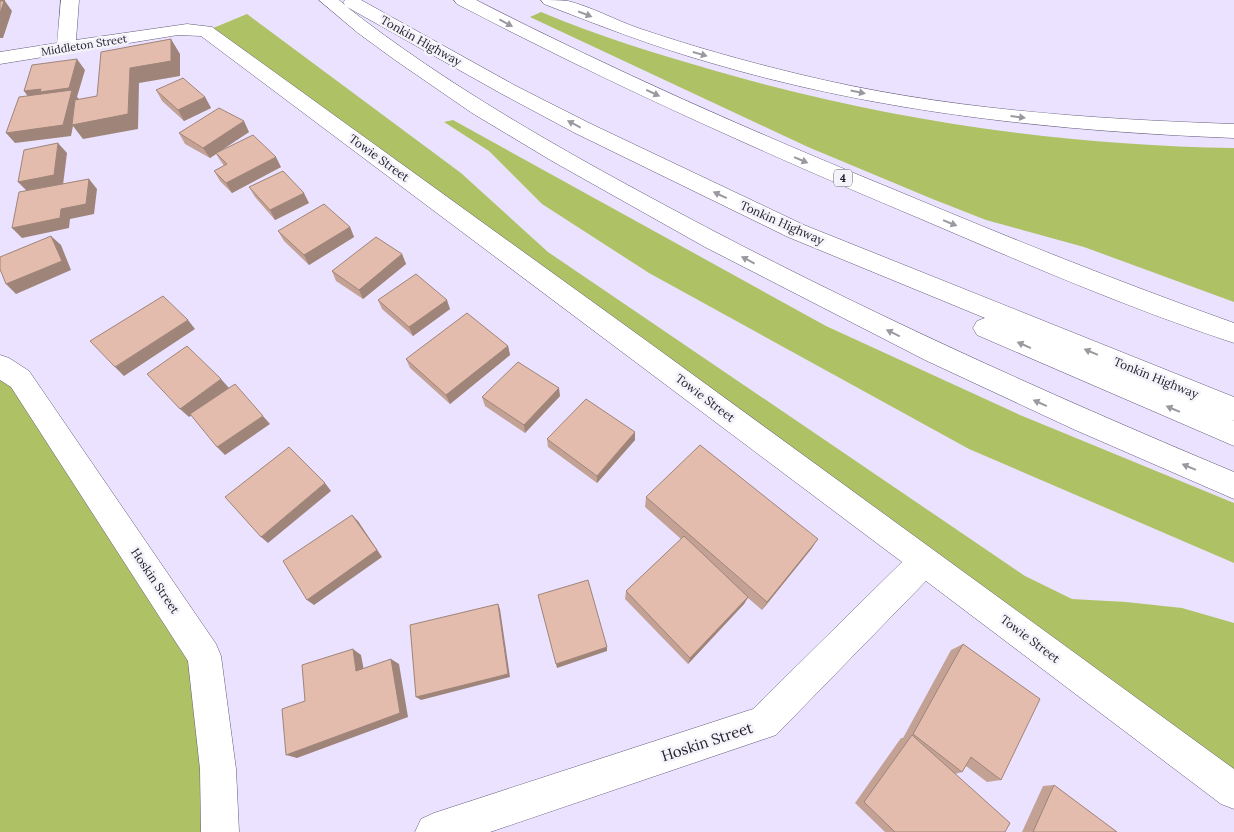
<svg xmlns="http://www.w3.org/2000/svg" width="1234" height="832" viewBox="0 0 1234 832" font-family="Lora,serif">
<style>
.green{fill:#aec265}
.lines{fill:none;stroke-linecap:round;stroke-linejoin:round}
.street-casing{stroke:#635a78;stroke-width:1}
.highway-casing{stroke:#635a78;stroke-width:1}
.street{fill:#fff;fill-rule:evenodd}
.highway{fill:#fff;fill-rule:evenodd}
.wall{fill:#c3a295}
.shaded-wall{fill:#9f8479}
.building{fill:#e3bcad;stroke:#9f8479}
.oneway{fill:#9b999f}
.labels{text-anchor:middle;stroke-width:5;stroke-linejoin:round;paint-order:stroke}
.far-street-label{font-size:11px;fill:#201c29;stroke:#f5f3fa}
.shield{fill:#f5f3fa;stroke:#605c68;stroke-width:1}
.shield-label{font-size:11px;font-weight:bold;fill:#201c29}
.street-label{font-size:12px;fill:#201c29;stroke:#f5f3fa}
.near-street-label{font-size:15px;fill:#201c29;stroke:#f5f3fa}
</style>
<rect width="100%" height="100%" fill="#eae2ff"/>
<path class="green" d="M541,12C598,36 657,54 716,71C886,120 1058,145 1234,148V302L1084,247L986,220L930,198L808,147L530,17Z
M247,14L461,173L548,252L1025,576L1072,599L1126,602L1182,608L1234,623V791L206,31Z
M453,120L826,326L1020,415L1234,503V563L969,449L649,273L542,204L489,151L444,122Z
M0,366L204,656L220,832H0Z"/>
<g class="lines">
<g class="street-casing">
<path id="street" d="M61,0H79L76,40L187,24L212,27L651,344L1234,769V809L1221,804L926,581L776,735L490,832H415L421,819L434,813L753,709L902,562L201,36L178,35L0,64V52L57,43Z
M0,355L9,358L29,371L216,644L221,656L236,769L239,832H201L200,769L188,661L11,387L0,380Z"/>
</g>
<g class="highway-casing">
<path id="highway" d="M319,0H339L345,5L343,2L345,0H361L516,86L589,123L804,225L1234,397V421L1225,417L1234,421V446L977,335L973,328L977,321L985,318L788,237L575,133L502,94L347,7C448,86 560,149 672,209C855,307 1043,392 1234,472V499L1073,429L925,360L705,247L552,161L472,113L395,60L358,33Z
M454,0H476C613,70 753,132 895,190C1007,237 1119,282 1234,323V343C1128,308 1024,263 921,219C764,153 608,83 457,4Z
M541,0C549,0 560,0 568,1C592,7 615,20 638,28C691,46 744,61 798,74C941,109 1088,119 1234,124V138C1056,131 879,113 708,62C652,46 598,25 544,4Z"/>
</g>
<use href="#street" class="street"/>
<use href="#highway" class="highway"/>
</g>
<path class="wall" d="M156,90L205,97L211,108L184,121L162,101Z
M249,132L219,151L281,167L232,193L220,181L214,171L224,166L216,154L210,158L185,144L179,133Z
M249,187L309,203L275,220L255,197Z
M350,227L354,237L309,265L284,241L278,231Z
M402,254L406,264L363,299L336,281L332,271Z
M378,300L450,309L413,336L382,309Z
M508,346L510,355L450,404L410,368L406,359Z
M560,396L525,433L485,406L482,397Z
M547,439L635,440L597,483L548,447Z
M646,497L812,548L762,610L748,598L744,604L688,664L625,599L626,591L681,539L645,507Z
M963,644L1001,780L987,782L966,766L962,772L955,774L1005,832H885L855,803L901,738H903L951,650Z
M1054,785L1117,832H1022L1043,786Z"/>
<path class="shaded-wall" d="M0,0H5V1L12,11L3,38H0Z
M171,39L180,54V76L139,83L138,129L83,139L73,126L71,136L15,143L6,133L32,102L24,91L77,59L85,70L77,97L80,100L74,124L130,68Z
M205,97L211,108L184,121L178,110Z
M244,121L249,132L210,158L203,148Z
M58,143L67,153L63,185L28,192L18,182Z
M276,157L281,167L232,193L226,183Z
M89,179L97,189L94,214L70,219L69,228L22,238L12,228Z
M304,193L309,203L275,220L270,210Z
M350,227L354,237L309,265L304,255Z
M51,236L61,245L71,270L16,294L6,284Z
M402,254L406,264L363,299L359,290Z
M447,300L450,309L413,336L409,327Z
M188,320L195,329L124,376L115,367Z
M508,346L510,355L450,404L446,395Z
M221,379L229,388L189,417L180,409Z
M559,388L560,396L525,433L524,425Z
M263,416L270,424L225,455L217,447Z
M635,432V440L597,483V476Z
M325,483L331,491L268,543L261,537Z
M352,515L358,521L382,557L314,605L307,600Z
M818,539L812,548L762,610L767,602Z
M748,597L744,604L688,664L690,658Z
M498,604L500,609L510,677L421,700L416,697Z
M607,647V651L557,668L556,664Z
M353,649L361,655L365,676L356,671Z
M391,659L399,664L408,717L297,758L286,755Z"/>
<path class="building" d="M0,1H4L0,14Z
M171,39V61L130,68L128,114L72,125L75,100L97,96L101,52Z
M77,59L69,88L40,92L41,89L24,91L32,65Z
M183,78L205,97L178,110L156,90Z
M72,90L63,125L6,133L19,97Z
M219,108L244,121L203,148L179,133Z
M253,135L276,157L226,183L214,171L227,164L216,153Z
M58,143L54,175L18,182L24,150Z
M283,171L304,193L270,210L249,187Z
M89,179L86,204L61,209L60,218L12,228L19,192Z
M324,204L350,227L304,255L278,231Z
M51,236L62,261L6,284L0,269V257Z
M376,237L402,254L359,290L332,271Z
M416,274L447,300L409,327L378,300Z
M163,296L188,320L115,367L90,341Z
M467,313L508,346L446,395L406,359Z
M187,346L221,379L180,409L147,374Z
M518,362L559,388L524,425L482,397Z
M235,384L263,416L217,447L190,414Z
M586,399L635,432L597,476L547,439Z
M700,445L818,539L767,602L646,497Z
M289,447L325,483L261,537L225,497Z
M352,515L377,550L307,600L283,561Z
M684,536L748,597L690,658L626,591Z
M588,580L607,647L556,664L538,595Z
M498,604L508,674L416,697L410,625Z
M963,644L1040,699L1001,780L971,757L962,772L913,734Z
M353,649L356,671L391,659L400,713L286,755L282,709L305,701L302,665Z
M912,735L1010,823L1005,832H895L864,802Z
M1054,785L1117,832H1033Z"/>
<defs><path id="oneway-solid" d="M-6-.8H1V-3.2L6.5 0L1 3.2V.8H-6Z" transform="scale(1.25)"/></defs>
<g class="oneway">
<use href="#oneway-solid" transform="translate(585 14) rotate(21)"/>
<use href="#oneway-solid" transform="translate(506 23) rotate(28)"/>
<use href="#oneway-solid" transform="translate(700 54) rotate(16)"/>
<use href="#oneway-solid" transform="translate(858 92) rotate(12)"/>
<use href="#oneway-solid" transform="translate(653 93) rotate(25)"/>
<use href="#oneway-solid" transform="translate(1018 117) rotate(7)"/>
<use href="#oneway-solid" transform="translate(574 124) rotate(-152)"/>
<use href="#oneway-solid" transform="translate(801 160) rotate(23)"/>
<use href="#oneway-solid" transform="translate(720 195) rotate(-155)"/>
<use href="#oneway-solid" transform="translate(950 223) rotate(22)"/>
<use href="#oneway-solid" transform="translate(748 260) rotate(-152)"/>
<use href="#oneway-solid" transform="translate(893 333) rotate(-154)"/>
<use href="#oneway-solid" transform="translate(1024 345) rotate(-156)"/>
<use href="#oneway-solid" transform="translate(1091 352) rotate(-157)"/>
<use href="#oneway-solid" transform="translate(1040 403) rotate(-156)"/>
<use href="#oneway-solid" transform="translate(1173 409) rotate(-157)"/>
<use href="#oneway-solid" transform="translate(1189 467) rotate(-157)"/>
</g>
<g class="labels">
<g class="far-street-label">
<text transform="translate(84 45) rotate(-9)" y="4">Middleton Street</text>
</g>
<rect class="shield" x="834" y="169.5" width="18" height="17" rx="4"/>
<g class="shield-label">
<text x="843" y="182">4</text>
</g>
<g class="street-label">
<text transform="translate(421 41) rotate(29)" y="4">Tonkin Highway</text>
<text transform="translate(379 158) rotate(36)" y="4">Towie Street</text>
<text transform="translate(782 223) rotate(24)" y="4">Tonkin Highway</text>
<text transform="translate(1156 378) rotate(22)" y="4">Tonkin Highway</text>
<text transform="translate(705 398) rotate(37)" y="4">Towie Street</text>
<text transform="translate(155 581) rotate(56)" y="4">Hoskin Street</text>
<text transform="translate(1030 639) rotate(37)" y="4">Towie Street</text>
</g>
<g class="near-street-label">
<text transform="translate(707 742) rotate(-18)" y="5">Hoskin Street</text>
</g>
</g>
</svg>
